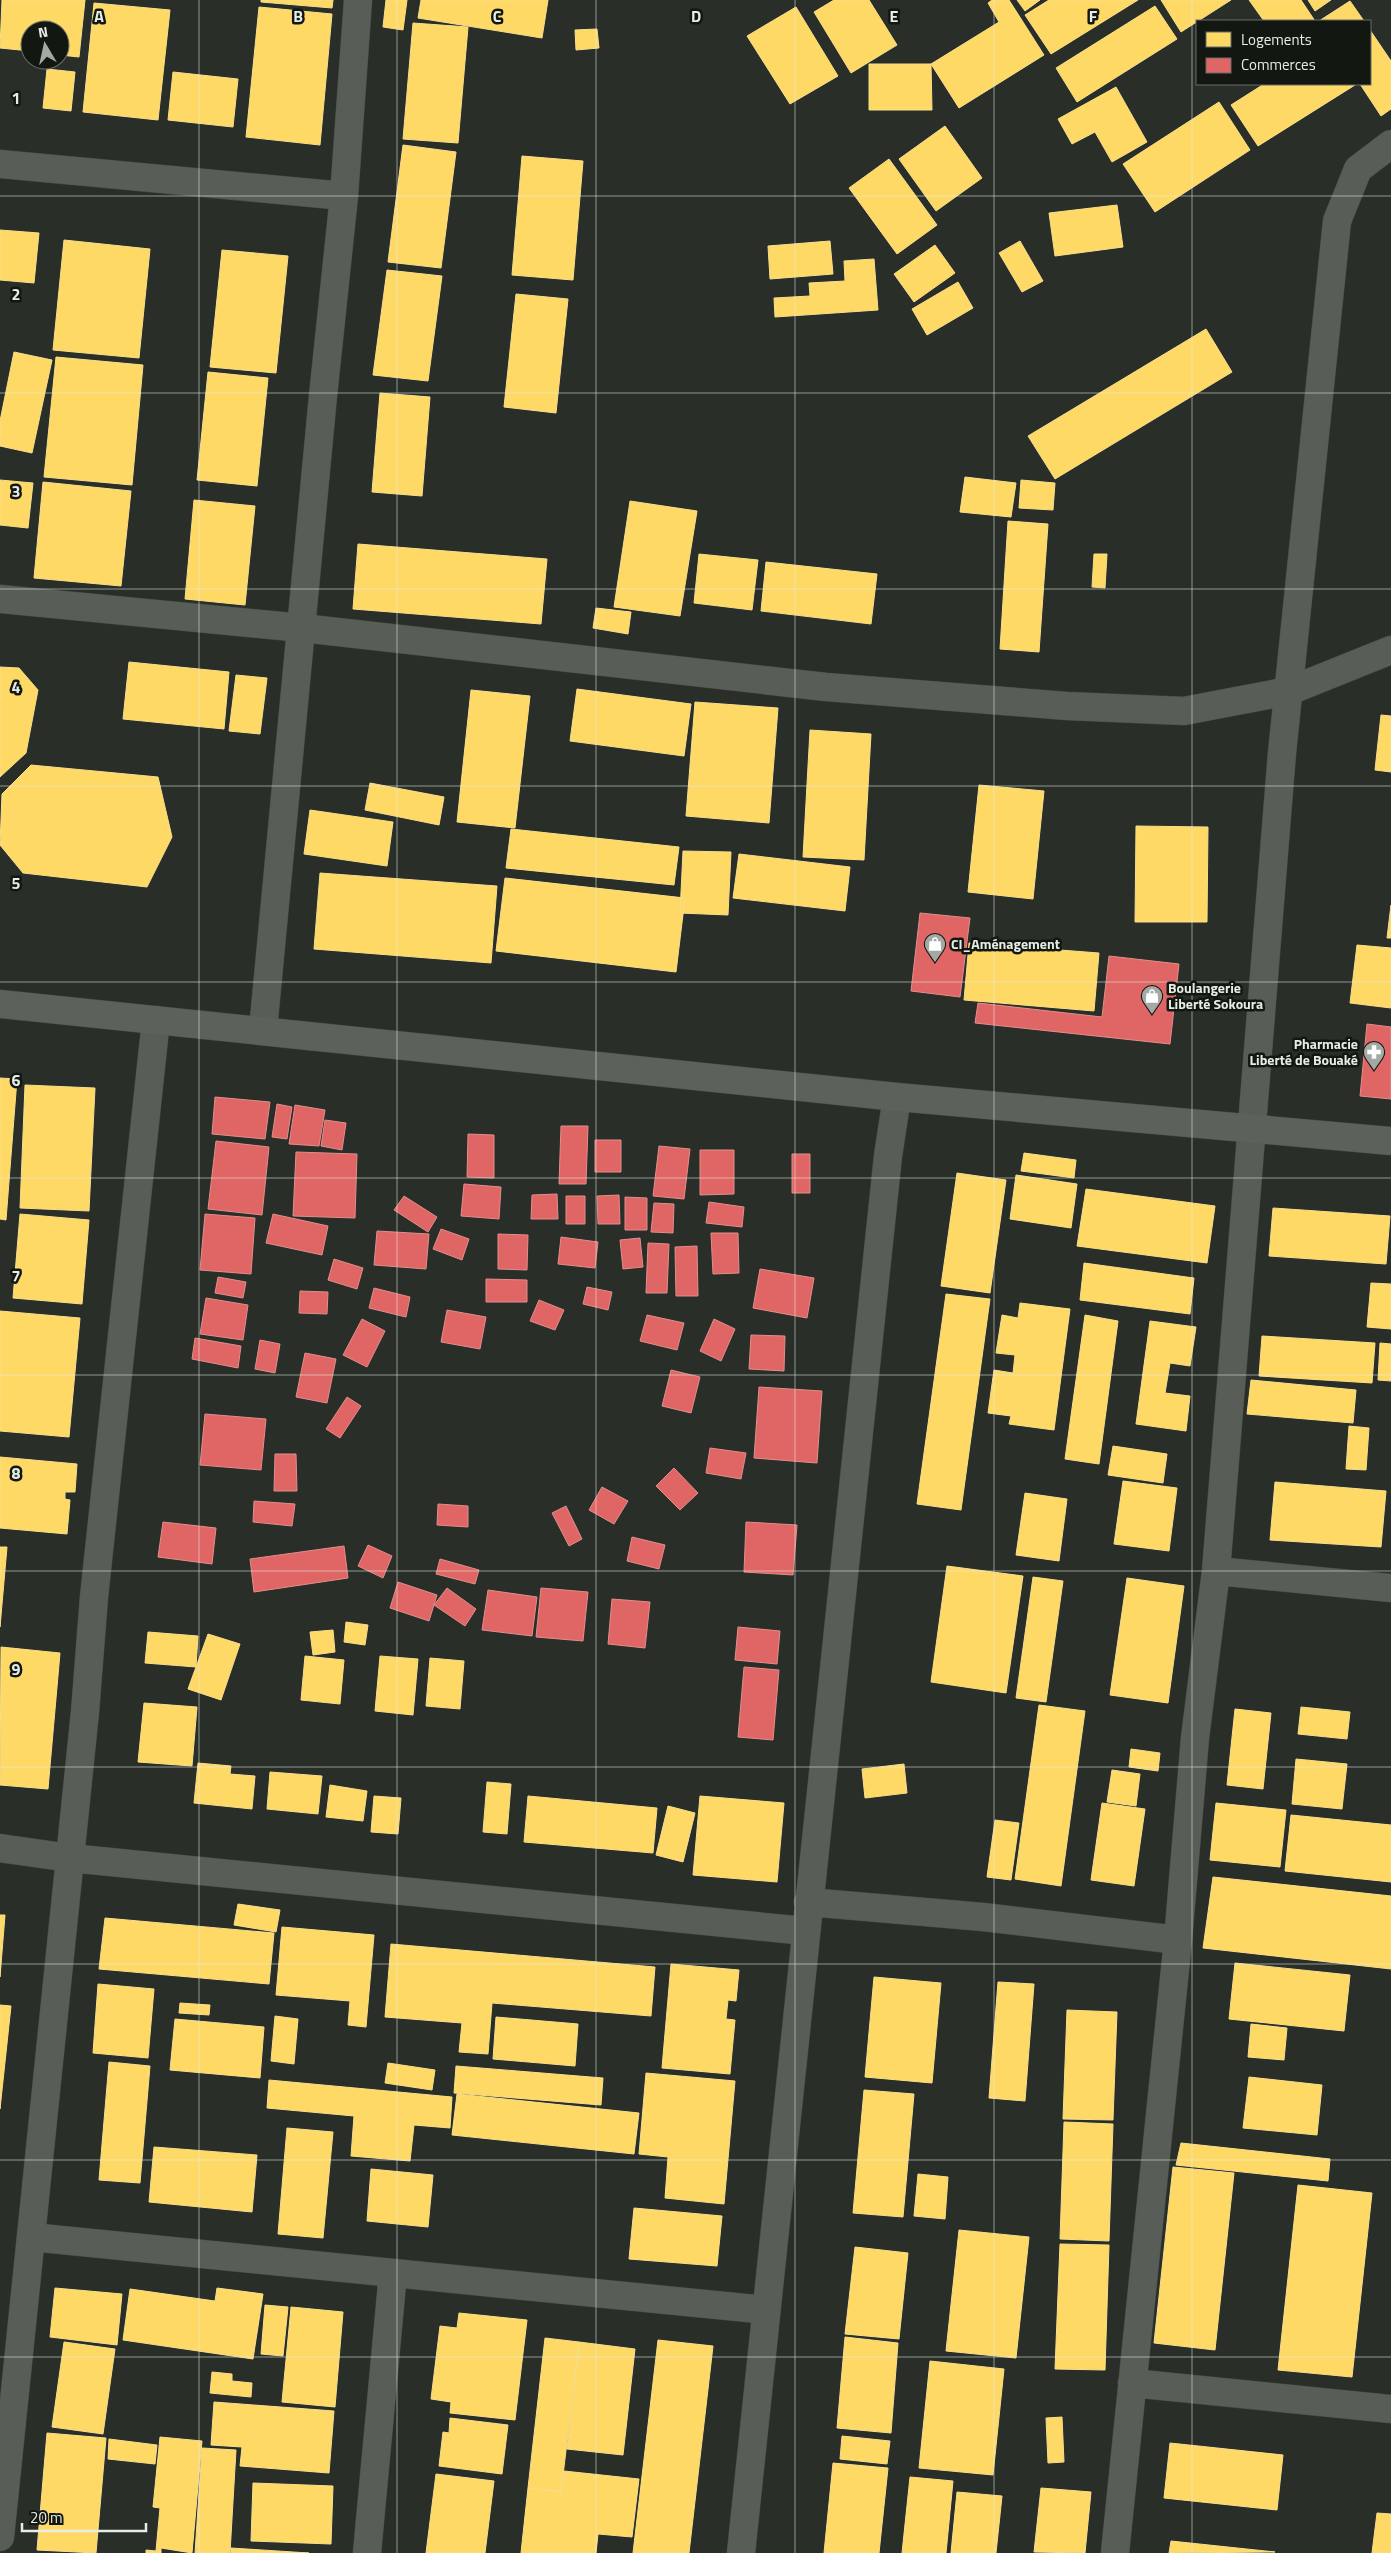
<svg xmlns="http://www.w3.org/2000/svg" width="1391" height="2553" viewBox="0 0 1391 2553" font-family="'Titillium Web',sans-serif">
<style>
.homes{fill:#ffd966;stroke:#f8df8c}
.shops{fill:#e06666;stroke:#e28e8c}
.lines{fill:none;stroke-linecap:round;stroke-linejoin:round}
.minor-casing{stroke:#444944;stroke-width:29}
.major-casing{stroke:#444944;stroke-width:29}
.minor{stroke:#585d57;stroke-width:28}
.major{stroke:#5a6259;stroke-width:28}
.grid{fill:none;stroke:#e6ede5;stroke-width:1;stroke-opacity:0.55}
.labels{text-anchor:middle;stroke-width:5;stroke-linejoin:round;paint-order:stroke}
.poi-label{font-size:14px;font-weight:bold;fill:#e6ede5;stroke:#131712;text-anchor:start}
.grid-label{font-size:16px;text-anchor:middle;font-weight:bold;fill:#e6ede5;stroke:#131712;stroke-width:5;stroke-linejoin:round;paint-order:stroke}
</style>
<rect width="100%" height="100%" fill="#292e28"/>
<path class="homes" d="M2,0H85L79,57L60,55V30H30V51L0,48Z
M261,0H333L332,8L261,2Z
M386,0H407L403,30L383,27Z
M421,0H548L542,38L418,18Z
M834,0H869L897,45L851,73L814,12Z
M992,0H1009L1044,55L959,108L931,64L999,22L988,3Z
M1017,0H1040L1025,11Z
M1049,0H1138L1051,54L1025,15Z
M1161,0H1231L1181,32Z
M1249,0H1301L1315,21H1264Z
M1308,0H1331L1315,11Z
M1350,1L1364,21H1319Z
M94,3L170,10L158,120L83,112Z
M1155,6L1177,39L1077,102L1056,68Z
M259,7L332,14L320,145L246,137Z
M796,7L838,76L790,104L747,36Z
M413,23L468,27L458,143L403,139Z
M597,29L599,48L576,50L575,30Z
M1370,30L1391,61V109L1381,116L1360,84H1370Z
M869,64H931L932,110H869Z
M47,69L75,72L71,111L43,108Z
M173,72L238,79L233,127L168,120Z
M1264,84H1354L1355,85L1258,146L1231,105Z
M1116,87L1147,142L1112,162L1095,132L1072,144L1058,119Z
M1219,102L1250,150L1155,212L1123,164Z
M945,126L982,178L936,211L899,159Z
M403,145L456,152L441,268L388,262Z
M522,156L583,161L573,280L512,275Z
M889,159L937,225L897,254L849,188Z
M1117,205L1123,247L1055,256L1049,213Z
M0,230L39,233L34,283L0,280Z
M64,240L150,249L139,358L53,350Z
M830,241L833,274L770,279L768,246Z
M1020,241L1043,281L1022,292L999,253Z
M935,245L955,273L914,302L894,274Z
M222,250L288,256L276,373L210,367Z
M874,259L878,310L775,317L774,298L810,296L809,283L845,281L844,261Z
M387,270L442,276L428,381L373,375Z
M958,282L973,308L927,335L912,309Z
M516,294L568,299L556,413L504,407Z
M1206,329L1232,372L1055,479L1028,436Z
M14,352L52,360L32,453L0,446V421Z
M56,357L143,365L132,485L44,477Z
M208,372L268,378L257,486L197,480Z
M380,393L430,397L422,496L372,492Z
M965,477L1016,483L1011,517L960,512Z
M0,480L33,483L28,528L0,525Z
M1021,480L1055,483L1053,510L1019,508Z
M43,482L131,491L121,586L34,578Z
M194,500L255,506L245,605L185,599Z
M630,501L697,511L680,616L614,607Z
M1008,521L1048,524L1039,652L1000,649Z
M358,544L547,559L541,624L353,609Z
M699,554L758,560L752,610L694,603Z
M1094,554H1107L1105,588L1092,587Z
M766,562L877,574L871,624L761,611Z
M596,608L631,612L628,634L593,628Z
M129,662L229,672L224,729L123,719Z
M0,667L19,668L38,690L26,753L0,777Z
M236,675L267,678L260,734L229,731Z
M577,689L691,704L684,756L570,741Z
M471,690L530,696L515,828L457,822Z
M695,702L778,708L769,823L686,816Z
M1381,715L1391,716V772L1375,770Z
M810,730L871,734L864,860L803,857Z
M31,765L158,777L172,837L147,887L23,873L0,845L2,794Z
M370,783L444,797L439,825L365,810Z
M979,785L1044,791L1033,899L968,892Z
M310,810L393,822L387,866L304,854Z
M1136,826L1208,827L1207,922H1135Z
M511,829L679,847L674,885L506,868Z
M683,851L731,852L728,915L680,913Z
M739,854L850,867L845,911L733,898Z
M320,873L497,886L491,963L314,949Z
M505,878L685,898L676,972L496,951Z
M1391,905V938H1387Z
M969,943L1099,953L1094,1011L964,1000Z
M1357,945L1391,948V1008L1350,1003Z
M0,1078L17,1079L6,1220L0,1219Z
M25,1085L95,1088L89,1211L20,1208Z
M1024,1153L1076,1160L1074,1178L1021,1171Z
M957,1173L1006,1180L990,1293L941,1286Z
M1016,1175L1077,1184L1071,1228L1010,1219Z
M1086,1189L1215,1206L1207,1263L1077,1246Z
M1273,1208L1390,1216L1386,1264L1269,1256Z
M20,1214L89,1220L82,1304L13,1298Z
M1084,1263L1194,1278L1190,1314L1080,1300Z
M1371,1283L1391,1284V1329L1367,1327Z
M946,1294L990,1299L961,1510L917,1504Z
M1020,1303L1070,1309L1054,1430L1009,1424L1011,1416L988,1413L994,1370L1013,1373L1015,1355L996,1353L1002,1315L1018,1318Z
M0,1311L80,1318L69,1437L0,1431Z
M1085,1315L1118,1321L1099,1464L1065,1459Z
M1150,1321L1196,1327L1190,1366L1170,1363L1165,1393L1190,1396L1186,1431L1136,1424Z
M1262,1336L1375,1343L1372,1383L1259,1376Z
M1380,1343L1391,1344V1381L1378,1380Z
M1251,1380L1356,1390L1353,1423L1247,1414Z
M1349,1426L1369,1428L1366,1470L1346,1469Z
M1113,1446L1167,1454L1163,1483L1108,1475Z
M0,1457L77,1464L75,1492H65V1499L70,1500L67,1534L0,1528Z
M1123,1481L1177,1488L1169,1551L1114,1544Z
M1275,1482L1386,1491L1381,1547L1270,1540Z
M1025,1493L1067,1499L1059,1561L1016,1555Z
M0,1547H7L0,1627Z
M947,1566L1023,1576L1006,1693L931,1682Z
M1033,1577L1063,1581L1046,1702L1016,1698Z
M1127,1578L1184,1586L1168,1703L1110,1695Z
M346,1622L368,1625L365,1645L344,1642Z
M333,1630L335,1652L313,1655L310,1632Z
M148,1632L198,1636L196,1667L145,1663Z
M208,1634L240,1644L221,1700L188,1689Z
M1,1647L60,1653L48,1789L0,1785Z
M305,1656L344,1660L340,1704L301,1700Z
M380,1656L418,1659L413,1715L375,1711Z
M430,1658L464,1661L460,1709L426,1706Z
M144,1703L197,1707L192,1766L138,1762Z
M1039,1705L1085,1711L1061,1886L1015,1879Z
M1301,1707L1350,1712L1347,1739L1298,1734Z
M1235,1709L1271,1713L1263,1789L1227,1785Z
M1131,1749L1160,1753L1158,1771L1129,1767Z
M1296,1759L1347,1764L1342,1809L1292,1804Z
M198,1763L231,1766L230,1774L255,1776L252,1809L194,1803Z
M904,1764L907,1793L865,1798L862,1769Z
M1112,1770L1140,1774L1136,1806L1107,1802Z
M270,1772L322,1776L318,1814L267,1809Z
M487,1782L511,1784L507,1834L483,1832Z
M330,1785L367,1791L363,1821L326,1817Z
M374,1796L401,1798L398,1834L371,1832Z
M528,1796L657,1808L653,1853L524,1842Z
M700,1796L784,1803L777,1882L693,1875Z
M1102,1803L1145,1809L1134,1886L1091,1880Z
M1216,1803L1286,1810L1280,1867L1210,1860Z
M668,1806L695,1813L683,1862L656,1855Z
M1291,1815L1391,1825V1882L1285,1871Z
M995,1820L1019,1823L1011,1880L987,1877Z
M1213,1877L1391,1896V1969L1203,1948Z
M238,1904L280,1910L276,1932L234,1925Z
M0,1915H5L0,1977Z
M105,1918L274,1933L269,1984L99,1969Z
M282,1927L374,1935L366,2027L348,2025L350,2001L276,1995Z
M391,1944L655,1967L651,2016L492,2003L488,2054L459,2052L462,2023L385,2017Z
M1235,1963L1350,1975L1344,2031L1229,2019Z
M671,1964L739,1970L736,2001L728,2000L726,2019L735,2020L730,2074L662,2068Z
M874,1977L941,1983L932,2083L865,2077Z
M998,1982L1034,1984L1025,2101L989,2098Z
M98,1984L154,1989L148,2058L93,2053Z
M180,2003L210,2005L209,2015L179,2013Z
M0,2005L11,2006L0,2109Z
M1067,2010L1117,2012L1113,2120L1063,2119Z
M275,2016L298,2019L294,2064L271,2061Z
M496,2017L578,2024L575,2066L493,2059Z
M175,2019L264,2027L260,2078L170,2070Z
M1251,2024L1287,2028L1284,2060L1248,2057Z
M109,2062L150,2066L140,2183L99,2180Z
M388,2063L435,2070L432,2090L385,2083Z
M456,2066L603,2078L601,2105L454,2093Z
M646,2073L735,2081L724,2204L665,2198L668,2157L639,2154Z
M1249,2077L1322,2085L1317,2135L1243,2128Z
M269,2080L452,2097L450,2128L414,2125L410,2161L351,2156L354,2116L267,2108Z
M864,2090L914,2094L903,2217L853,2213Z
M457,2094L639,2113L634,2154L452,2135Z
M1064,2122L1113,2124L1109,2241L1060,2239Z
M287,2128L333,2132L323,2238L278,2234Z
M1181,2143L1330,2159L1328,2181L1176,2165Z
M154,2147L257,2155L252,2212L149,2202Z
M1173,2167L1234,2173L1215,2350L1154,2343Z
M371,2169L433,2175L428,2227L367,2221Z
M918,2174L948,2177L945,2219L914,2216Z
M1298,2185L1372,2193L1352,2377L1278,2370Z
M634,2208L722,2216L717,2266L629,2259Z
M959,2230L1029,2237L1016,2358L946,2351Z
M1060,2244L1109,2245L1105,2370L1055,2369Z
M855,2247L908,2253L899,2339L845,2334Z
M55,2288L122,2294L117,2345L50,2337Z
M217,2288L263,2294L253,2359L123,2340L130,2289L215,2301Z
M265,2305L288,2307L283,2356L261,2354Z
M291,2307L343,2312L335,2407L282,2402Z
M459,2313L527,2320L515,2420L450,2413L451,2402L431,2399L440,2326L457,2328Z
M845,2337L898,2343L891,2433L837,2428Z
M545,2338L579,2342L561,2492L528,2488Z
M658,2340L713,2346L689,2553H633Z
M64,2342L115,2349L103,2434L52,2427Z
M579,2342L635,2349L623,2455L567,2449Z
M930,2361L1004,2369L993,2475L919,2468Z
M212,2372L232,2374V2381L252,2383L251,2397L210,2393Z
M214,2402L334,2411L329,2473L240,2466L242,2447L211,2445Z
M1062,2417L1064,2462L1048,2463L1046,2418Z
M450,2418L508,2425L502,2474L439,2466L443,2432L449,2433Z
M47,2433L106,2438L96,2553L37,2550Z
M842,2436L890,2441L887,2464L840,2459Z
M160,2437L202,2441L192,2553L161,2548V2553H146V2550L156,2551L160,2508L153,2507Z
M109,2439L157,2445L155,2464L108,2459Z
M1170,2443L1283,2455L1277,2510L1164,2498Z
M202,2448L236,2450L230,2553H195Z
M833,2463L888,2468L879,2553H824Z
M564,2471L639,2479L632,2537L598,2534L596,2553H521L528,2488L561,2492Z
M436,2474L494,2481L485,2553H426Z
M910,2477L953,2481L946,2553H902Z
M253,2483L333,2486L331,2544L251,2541Z
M1041,2488L1091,2492L1085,2553L1034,2552Z
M957,2492L1002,2496L996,2553H951Z
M1377,2513L1391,2514V2553H1372Z
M1171,2541L1275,2552L1169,2553Z
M231,2548L309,2553H231Z"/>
<path class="shops" d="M920,913L970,918L960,997L911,991Z
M1109,956L1179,964L1170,1044L975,1023L978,1003L1102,1017Z
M1367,1024L1391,1027V1099L1360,1096Z
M215,1097L270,1102L265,1139L212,1134Z
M277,1104L292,1107L287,1139L272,1137Z
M295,1105L325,1110L319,1146L289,1144Z
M325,1120L346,1123L342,1150L321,1146Z
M561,1126H588L586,1184H559Z
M468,1134L494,1135V1178L467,1177Z
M595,1140H621V1172H595Z
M216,1141L269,1147L262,1215L208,1209Z
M659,1146L690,1149L684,1199L653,1196Z
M700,1150H734V1194L700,1195Z
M296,1152L357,1154L355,1218L293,1216Z
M792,1154H810V1193H792Z
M464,1184L501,1187L499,1219L461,1216Z
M557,1194L558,1219H531L532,1195Z
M619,1195L620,1224H598L597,1196Z
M404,1196L437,1217L428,1232L394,1210Z
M566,1196H585V1224H566Z
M625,1197L647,1198V1230H625Z
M709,1202L744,1207L742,1227L706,1223Z
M654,1203L674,1204L673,1233L651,1232Z
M205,1214L255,1218L251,1274L200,1270Z
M273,1214L328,1226L322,1255L266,1243Z
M441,1229L469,1239L462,1260L433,1249Z
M377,1231L429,1234L426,1269L374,1265Z
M711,1233H738L739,1273L713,1274Z
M498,1234L528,1235L527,1270L498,1269Z
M561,1237L598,1242L595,1268L558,1264Z
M640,1238L643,1267L623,1269L620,1240Z
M648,1243L669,1244L667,1293H646Z
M697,1246L698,1296H676L675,1247Z
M334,1259L363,1268L357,1289L328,1280Z
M760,1269L814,1278L807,1318L753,1308Z
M218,1277L246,1282L243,1298L215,1293Z
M486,1279L527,1280V1302H486Z
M587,1287L612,1292L608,1310L583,1304Z
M374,1288L410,1297L406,1317L369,1308Z
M300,1291L328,1292L327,1314L299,1313Z
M206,1298L248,1305L243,1340L200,1334Z
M539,1300L564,1310L555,1330L530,1321Z
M447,1310L486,1317L480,1349L441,1342Z
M647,1315L684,1323L677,1350L640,1341Z
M362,1319L385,1331L367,1367L343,1355Z
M714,1319L735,1329L721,1361L700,1351Z
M751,1335L785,1336L784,1371L749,1369Z
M195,1338L241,1346L238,1368L192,1359Z
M260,1340L280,1344L275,1373L255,1369Z
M305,1353L336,1359L327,1403L296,1397Z
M671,1370L700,1377L691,1413L662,1406Z
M759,1387L822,1391L817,1463L754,1458Z
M347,1397L361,1406L340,1438L326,1429Z
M205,1414L266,1419L261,1470L200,1465Z
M710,1448L746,1453L741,1479L706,1473Z
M275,1454H296L297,1491H274Z
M674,1468L698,1493L680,1510L656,1486Z
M602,1487L628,1501L614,1524L589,1510Z
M254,1501L295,1504L292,1526L253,1522Z
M438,1504L468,1506V1527L437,1525Z
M566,1506L582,1539L569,1546L552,1513Z
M163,1522L216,1528L212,1564L158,1557Z
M746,1522L797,1525L793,1575L744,1572Z
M632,1537L665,1545L659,1569L627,1561Z
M368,1545L392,1556L383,1578L358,1566Z
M344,1546L348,1578L254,1592L250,1559Z
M440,1559L479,1570L475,1584L436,1574Z
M398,1582L437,1595L429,1621L390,1608Z
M447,1588L476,1609L465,1626L434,1605Z
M541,1588L588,1592L583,1641L536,1637Z
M488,1590L537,1597L532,1636L482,1630Z
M612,1599L650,1602L645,1648L608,1644Z
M738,1627L780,1631L777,1664L735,1660Z
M744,1667L779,1670L773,1740L738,1737Z"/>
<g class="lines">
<g class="minor-casing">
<path id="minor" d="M0,164L344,196
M0,599L302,628L826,687L1067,706L1184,711L1289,691L1391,650
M263,1030L323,396L344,196L358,0
M1216,1571L1391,1588
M0,1848L70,1858L805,1931
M808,1902L983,1917L1178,1940
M31,2237L766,2310
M1132,2383L1391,2409
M0,2537L85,1712L94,1597L156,1020
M367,2553L393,2273
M741,2553C789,2087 840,1622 888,1156L897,1097
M1115,2553L1178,1940L1195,1738L1216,1571L1282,753L1337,221L1358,169L1391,144"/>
</g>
<g class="major-casing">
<path id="major" d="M0,1004L897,1097L1391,1141"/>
</g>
<use href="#minor" class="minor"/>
<use href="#major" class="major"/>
</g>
<path class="grid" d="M199,0V2553M397,0V2553M596,0V2553M795,0V2553M994,0V2553M1192,0V2553M0,196H1391M0,393H1391M0,589H1391M0,786H1391M0,982H1391M0,1178H1391M0,1375H1391M0,1571H1391M0,1767H1391M0,1964H1391M0,2160H1391M0,2357H1391"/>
<defs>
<g id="shop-pin" transform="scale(1.125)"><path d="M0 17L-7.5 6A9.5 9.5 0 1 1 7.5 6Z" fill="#a4aaa3" stroke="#131712"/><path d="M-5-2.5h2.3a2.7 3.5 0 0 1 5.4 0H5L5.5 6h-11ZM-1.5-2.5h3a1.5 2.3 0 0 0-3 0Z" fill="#fff"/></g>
<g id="pharmacy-pin" transform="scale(1.125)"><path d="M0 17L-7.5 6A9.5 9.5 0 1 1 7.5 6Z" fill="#a4aaa3" stroke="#131712"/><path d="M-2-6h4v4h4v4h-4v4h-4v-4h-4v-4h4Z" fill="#fff"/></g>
</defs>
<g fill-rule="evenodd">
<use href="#shop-pin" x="935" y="944"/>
<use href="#shop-pin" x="1152" y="996"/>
<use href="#pharmacy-pin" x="1374" y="1052"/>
</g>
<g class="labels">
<g class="poi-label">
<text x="951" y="949">CI_Aménagement</text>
<text x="1168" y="993">Boulangerie<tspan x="1168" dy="16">Liberté Sokoura</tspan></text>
<text x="1358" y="1049" text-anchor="end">Pharmacie<tspan x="1358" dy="16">Liberté de Bouaké</tspan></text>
</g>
</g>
<g class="grid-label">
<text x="99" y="22">A</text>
<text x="298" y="22">B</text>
<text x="497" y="22">C</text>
<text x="696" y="22">D</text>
<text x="894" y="22">E</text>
<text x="1093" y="22">F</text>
<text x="16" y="104">1</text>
<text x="16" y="300">2</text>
<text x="16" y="497">3</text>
<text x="16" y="693">4</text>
<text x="16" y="889">5</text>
<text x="16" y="1086">6</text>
<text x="16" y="1282">7</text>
<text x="16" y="1479">8</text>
<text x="16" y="1675">9</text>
</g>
<rect x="1196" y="20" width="175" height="65" fill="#131712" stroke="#676d66"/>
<rect x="1206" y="32" width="25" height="15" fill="#ffd966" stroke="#676d66"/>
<text x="1241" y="45" font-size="15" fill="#e6ede5">Logements</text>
<rect x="1206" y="58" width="25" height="15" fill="#e06666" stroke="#676d66"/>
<text x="1241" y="70" font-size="15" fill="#e6ede5">Commerces</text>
<g transform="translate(45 45) rotate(351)"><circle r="24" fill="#131712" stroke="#676d66"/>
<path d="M0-4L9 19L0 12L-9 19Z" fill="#a4aaa3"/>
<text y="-8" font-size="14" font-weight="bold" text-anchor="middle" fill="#e6ede5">N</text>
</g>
<path d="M22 2523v8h124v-8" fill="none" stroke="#e6ede5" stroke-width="2.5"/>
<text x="30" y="2523" font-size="15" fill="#e6ede5" stroke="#131712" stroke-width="4" paint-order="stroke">20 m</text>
</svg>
